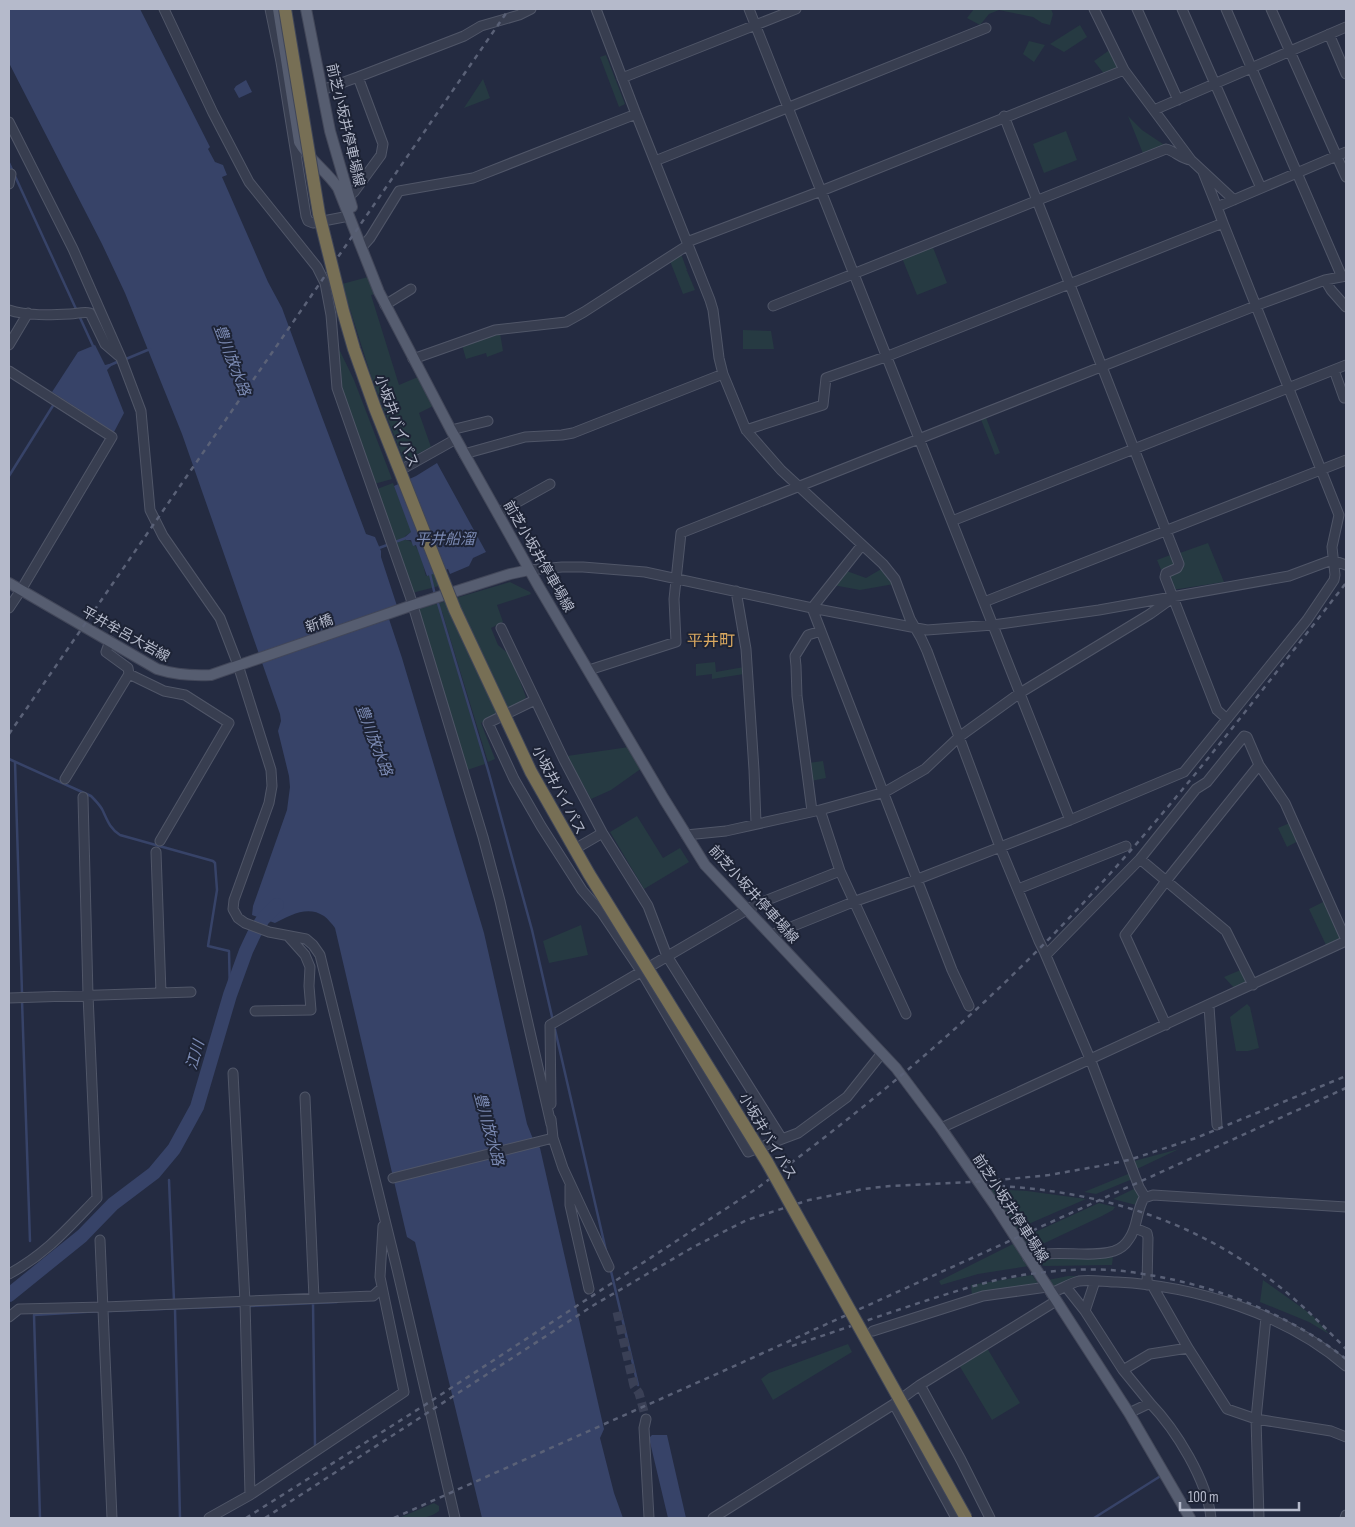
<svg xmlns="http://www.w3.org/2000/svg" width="1355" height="1527" viewBox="0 0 1355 1527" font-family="'Sofia Sans Condensed','Noto Sans JP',sans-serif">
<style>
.green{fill:#263a42}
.water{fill:#374368}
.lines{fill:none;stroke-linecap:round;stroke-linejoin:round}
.stream{stroke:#374368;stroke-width:2.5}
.river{stroke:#374368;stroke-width:14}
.minor-tunnel{stroke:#3a4056;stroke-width:9;stroke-dasharray:9 4.5;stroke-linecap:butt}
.minor-casing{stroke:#505668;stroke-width:11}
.major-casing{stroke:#424759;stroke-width:12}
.minor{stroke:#383e50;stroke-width:9}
.major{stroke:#565d70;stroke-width:10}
.rail{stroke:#5a6177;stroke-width:2.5;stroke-dasharray:5 5;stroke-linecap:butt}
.highway-bridge-casing{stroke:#404658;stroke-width:14;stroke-linecap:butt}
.highway-bridge{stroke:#776f55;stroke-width:12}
.labels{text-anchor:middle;stroke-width:4;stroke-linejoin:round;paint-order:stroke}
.street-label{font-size:14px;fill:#b5bacb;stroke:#1d2335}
.water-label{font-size:15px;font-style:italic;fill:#7b8ab3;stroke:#1d2335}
.quarter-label{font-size:16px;fill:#daa960;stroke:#1d2335}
</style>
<rect width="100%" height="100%" fill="#242b41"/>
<path class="green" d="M974,9H1051L1053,14L1050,25L1042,23L1033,17L999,10L989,14L980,25L967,18Z
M1080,25L1087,37L1064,52L1050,44Z
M1029,41L1045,45L1034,62L1023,54Z
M1111,49L1120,68L1105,75L1094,61Z
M606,55L625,104L619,107L600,57Z
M483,79L490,98L464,108Z
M1128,116L1142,130L1169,148L1144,156Z
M1066,131L1077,160L1044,173L1033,144Z
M932,245L947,283L917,295L902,258Z
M681,254L687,270L686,271H687L695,290L683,294L670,261Z
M368,277L375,294L371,295L399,385L418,377L433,406L419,413L431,447L404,461L372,379L342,284Z
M334,315L339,349L354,380L392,479L374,484L339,381Z
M743,330L771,331L774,349H743Z
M500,333L503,351L487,357L486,353L466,359L462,345L493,334Z
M985,415L1000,453L995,455L980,417Z
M393,483L412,532L405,536L406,540C420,542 423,565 426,576L435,573L439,586L412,593L376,491L377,489Z
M1208,543L1224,582L1172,590L1167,576L1179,570L1177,554Z
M1173,554L1178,566L1162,572L1157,560Z
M883,568L894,584L860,590L833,585L844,570L866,578Z
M510,582L530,592L531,594L497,605L503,622L491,628L498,645L510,655L526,697L524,700L481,723L495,759L488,762L445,622L442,612L440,613L485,764L467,770L418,612L419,609Z
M715,662L716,672L744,667V674L712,679V674L696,676V664Z
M629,747L642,768L611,790L591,799L567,756Z
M823,761L826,778L811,781L808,763Z
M637,816L663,858L680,848L689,862L644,889L610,832Z
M1292,822L1300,840L1287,847L1278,828Z
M1327,900L1344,939L1327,947L1309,909Z
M581,925L588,955L549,963L543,941Z
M1243,969L1250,983L1236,990L1224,977Z
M1247,1004L1250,1007L1259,1048L1248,1051H1236L1230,1017Z
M1179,1149L1137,1169L1134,1161Z
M1133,1172L1135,1178L1096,1194L1084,1192Z
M1138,1187L1140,1193L1136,1205L1113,1199Z
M992,1189L1027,1191L1086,1199L1017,1229L991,1192Z
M1099,1203L1115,1207L1113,1210L1102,1216L1032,1249L1028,1247L1022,1238Z
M1015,1243L1029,1266L978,1274L941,1285L939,1281Z
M1113,1256L1112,1265L1045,1266L1041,1265L1038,1260Z
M1032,1275L1039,1284L972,1296L971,1285Z
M1068,1276L1119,1277L1145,1280L1092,1279L1053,1289L1048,1280Z
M1263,1280L1312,1315L1329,1334L1309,1322L1260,1302Z
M848,1344L852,1352L773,1400L761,1379L769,1373Z
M987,1348L1020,1403L992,1420L959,1365Z
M434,1503L439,1506V1511C428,1520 413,1518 399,1518Z"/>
<path class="water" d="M9,9H140L210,147L208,149L215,162L223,165L227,175L222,177L268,282L282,308L322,417L366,534L375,537L381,551V557L397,606L386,610L402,658L484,933L527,1124L533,1139L540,1148L604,1429L600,1438L614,1493L623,1518H482L415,1242L407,1237L335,928C332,924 328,919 324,916C308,905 290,915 275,923L252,915L253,906L287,810L290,787L289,776L278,731L281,721L280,714L182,434L125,293L102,244L9,63Z
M246,80L252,92L239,98L234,89L236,86Z
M95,345L105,365L110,364L111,366L107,370L124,413L114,432L52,392L78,352Z
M437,463L486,552L473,558L469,566L450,574L448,569L427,576L416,545L413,546L411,540H406L405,537L411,532L394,486L416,476Z
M652,1435H667L686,1518H668L649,1438Z"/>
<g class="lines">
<path class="stream" d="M9,163L93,346
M126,359L150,349
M108,366L117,362
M9,476L54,404
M379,548L406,538
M430,574L435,595
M437,600L488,770L532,930L607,1255
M9,759L91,796C95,800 99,804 102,809C107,819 109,828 120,835L213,861L215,863L217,890L208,946L229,951L230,995
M15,762L22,993
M22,1000L30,1241
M169,1180L174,1301
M610,1267L638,1385
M313,1303L315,1446
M250,1306L337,1302
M175,1309L180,1518
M107,1311L241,1306
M40,1518L34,1315L101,1311
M1094,1518L1159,1477"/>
<path class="river" d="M9,1295L82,1236L113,1204L154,1173L174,1149L197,1107L230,995L246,951L254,934L263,919L277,905"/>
<path class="minor-tunnel" d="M617,1312L634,1386L639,1393L646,1419"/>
<g class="minor-casing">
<path id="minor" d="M164,9L213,113L249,182L317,267L325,283L331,315L337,388L410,596L483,837L500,901L551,1124
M270,9L281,62L306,216L308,221L313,223L349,216
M596,9L636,114L710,300L713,310L719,358L723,374L746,430L781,470L883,564L895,579L910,619L921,638L927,651L1000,847L1039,941L1044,951L1091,1061L1139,1187L1145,1197
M749,9C856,279 963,549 1070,820
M1094,9L1124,70L1191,160L1234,200
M1137,9L1178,100
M1182,9L1261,188
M1226,9L1342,277
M1271,9L1346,177
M1329,34L1346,74
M622,78L796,9
M322,90L358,77L464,36L481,26L519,15L531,9
M1154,110L1346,27
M1004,116L1179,564L1177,568L1166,573L1165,577L1217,710L1227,719
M9,122L73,249L121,358L141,411L150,510L163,536L220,618L238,665L271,770L272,786L269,803L234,900L233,909L238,918L245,923L269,932L306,939L313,945L320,955L397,1269L455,1518
M655,161L986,28
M1203,172L1217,207
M9,184L11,174
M349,196L354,192L381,155L383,144L358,77
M687,242L821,191L1124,70
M362,247L370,238L399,191L473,178L636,114
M1325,280L1331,290L1346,307
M385,305L411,289
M773,306L1166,149C1175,151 1181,159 1191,160
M9,310C27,316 51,315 70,314C77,314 83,311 90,313L105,344L119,356
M9,345L28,313
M413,359L495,330L566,322L584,312L688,245
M1334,370L1344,398
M9,371L112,437L21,590L9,608
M451,430L488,421
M746,430L823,405L826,378L888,356L1223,223L1217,207L1346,152
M464,454L525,437L562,435L573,433L723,374
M406,467L456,439
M498,513L550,484
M952,521L1346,365
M529,570L562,567H583L645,572L812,608L927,630L993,625L1099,610L1289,576L1332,560L1346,565
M736,591L746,649L754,770L756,823
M984,602L1346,460
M812,608L952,970L969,1006
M812,608L862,545
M501,628L564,760L603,834L648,906L667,956L782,1139L748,1152L641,971L602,913L582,890L541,826L514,779L488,723L535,700
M589,670L676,642L674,599L681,533L1255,306L1325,280L1346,276
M129,674L164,691L185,695L229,723L160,841
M65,779L129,674L128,668L106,652L110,641
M820,810L840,871L906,1014
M812,811L797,696L796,666L795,656L808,635L821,631
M686,835L726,831L820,810L885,792L925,769L959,737L1020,693L1150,614L1171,599
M580,846L599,835L603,834
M156,852L161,993
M1140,859L1226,931L1253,985
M1018,889L1126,846
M771,935L853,902L918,879L1070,820L1184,772L1307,620L1334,580L1335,575L1332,547L1339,515L1223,223
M1046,955L1140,859L1196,789L1207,782L1244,736L1247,737L1259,765L1285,803L1346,940
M9,998L191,992
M1209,1006L1217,1125
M255,1011L311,1010L309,986L310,967L305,955L288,936
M1166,1025L1125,935L1166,881L1259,765
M233,1073L245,1302L250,1495
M305,1097L314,1298
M551,1104L550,1025L755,905L840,871
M551,1119L553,1138L563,1168L609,1267
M941,1128L1346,941
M782,1139L798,1133L847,1097L882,1053
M393,1178L553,1138
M570,1186V1205L589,1289
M1135,1228L1147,1233L1148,1238L1147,1285
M100,1240L112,1518
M1028,1258C1055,1248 1087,1259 1114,1251C1120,1249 1126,1244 1129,1239C1138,1227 1136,1211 1144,1198L1153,1195L1346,1207
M9,1274C47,1253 67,1229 97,1198L88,995L83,797
M1152,1285L1188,1348L1227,1409L1256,1419L1259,1518
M1066,1287L1085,1311L1123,1370L1150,1403
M1051,1293C1060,1290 1070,1283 1079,1281C1091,1279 1105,1282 1117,1282C1196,1286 1286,1314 1346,1366
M1085,1311L1095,1281
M9,1317L19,1309L104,1307L373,1296L381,1289
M1266,1317L1256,1419L1331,1431L1346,1437
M873,1331L983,1296L1047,1287
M1123,1370L1150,1354L1188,1348
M920,1385L961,1460L990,1518
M894,1404L956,1518
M1129,1413L1150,1403C1176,1430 1207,1480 1211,1518
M646,1419L644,1428L649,1518
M209,1518L250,1495L404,1392L380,1277L383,1226
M713,1518L894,1404L920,1385L1056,1301
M1345,1518L1346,1515"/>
</g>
<g class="major-casing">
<path id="major" d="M278,9L299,142C309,160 327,171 338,188L379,292L451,430L539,587L664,799L705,865L896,1068L941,1128L996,1207L1129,1413L1190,1518
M306,9L330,131L352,207
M9,583L157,669C176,675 191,676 211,675L413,605L510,574L529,570"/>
</g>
<use href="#minor" class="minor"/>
<use href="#major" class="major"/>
<path class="rail" d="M9,734L509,9
M1000,1186C1086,1191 1169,1213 1242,1260C1281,1284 1314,1316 1346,1349
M792,1346C837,1331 882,1315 928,1300C960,1290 996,1278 1030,1274C1067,1269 1106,1267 1143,1274C1215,1285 1289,1314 1346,1359
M246,1518L428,1403L756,1189C857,1115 954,1035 1042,946C1153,834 1249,707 1346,583
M265,1518L594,1305L695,1246L747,1220L809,1200L863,1189L890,1186L989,1181L1049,1175L1100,1166L1129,1160L1196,1138L1346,1076
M394,1518L730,1368L1346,1088"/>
<g class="highway-bridge-casing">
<path id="highway-bridge" d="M285,9L319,214L343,311L354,349L375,408L455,610L531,772L589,874L767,1162L966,1518"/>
</g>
<use href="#highway-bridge" class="highway-bridge"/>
</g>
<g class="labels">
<g class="street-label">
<text transform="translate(346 125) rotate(77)" y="5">前芝小坂井停車場線</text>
<text transform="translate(397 421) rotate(69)" y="5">小坂井バイパス</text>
<text transform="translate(539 556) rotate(60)" y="5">前芝小坂井停車場線</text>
<text transform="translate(319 623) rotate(-19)" y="5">新橋</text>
<text transform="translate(126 634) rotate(29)" y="5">平井牟呂大岩線</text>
<text transform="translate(559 790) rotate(62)" y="5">小坂井バイパス</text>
<text transform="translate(754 894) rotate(48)" y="5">前芝小坂井停車場線</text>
<text transform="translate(768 1136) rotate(59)" y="5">小坂井バイパス</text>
<text transform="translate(1011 1208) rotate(57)" y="5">前芝小坂井停車場線</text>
</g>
<g class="water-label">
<text transform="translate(232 360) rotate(69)" y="5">豊川放水路</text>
<text x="445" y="544">平井船溜</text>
<text transform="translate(374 740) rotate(69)" y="5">豊川放水路</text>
<text transform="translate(195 1055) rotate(-74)" y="5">江川</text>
<text transform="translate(489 1129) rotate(75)" y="5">豊川放水路</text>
</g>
<g class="quarter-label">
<text x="711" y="646">平井町</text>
</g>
</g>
<rect width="1355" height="1527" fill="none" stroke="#b5bacb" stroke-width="20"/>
<path d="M1180 1502v8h119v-8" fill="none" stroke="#b5bacb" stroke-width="2.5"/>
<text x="1188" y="1502" font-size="15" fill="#b5bacb" stroke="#1d2335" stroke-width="4" paint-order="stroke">100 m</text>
</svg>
